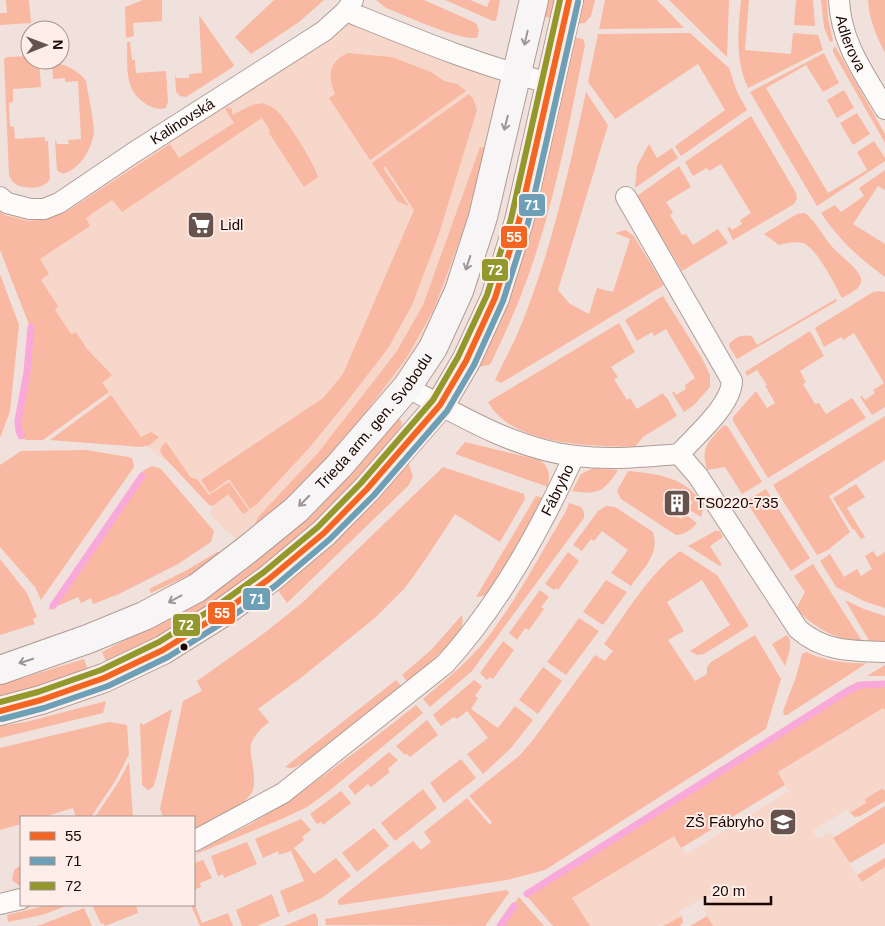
<svg xmlns="http://www.w3.org/2000/svg" width="885" height="926" viewBox="0 0 885 926" font-family="Arial,sans-serif">
<style>
.built{fill:#f8d7cb}
.green{fill:#f9b8a1}
.lines{fill:none;stroke-linecap:round;stroke-linejoin:round}
.stream{stroke:#f9a9d9;stroke-width:7}
.street-casing{stroke:#b09d96;stroke-width:22}
.secondary-casing{stroke:#b09d96;stroke-width:30}
.street{stroke:#fdfafa;stroke-width:20}
.secondary{stroke:#f8f5f7;stroke-width:28}
.bus-1-casing{stroke:#fdeee9;stroke-width:10}
.bus-2-casing{stroke:#fdeee9;stroke-width:10}
.bus-3-casing{stroke:#fdeee9;stroke-width:10}
.bus-1{stroke:#f26522;stroke-width:6}
.bus-2{stroke:#6da0b7;stroke-width:6}
.bus-3{stroke:#93982d;stroke-width:6}
.oneway{stroke:#a09595}
.bus-dot{fill:#1c0601;stroke:#fdeee9;stroke-width:2}
.labels{text-anchor:middle;stroke-width:4;stroke-linejoin:round;paint-order:stroke}
.street-label{font-size:15px;fill:#1c0601;stroke:#fdeee9}
.poi-label{font-size:15px;fill:#1c0601;stroke:#fdeee9;text-anchor:start}
.line-badge{stroke:#fdeee9;stroke-width:2}
.badge-label{font-size:14px;text-anchor:middle;font-weight:bold;fill:#fff}
</style>
<rect width="100%" height="100%" fill="#f1e1dc"/>
<path class="built" d="M346,11L518,75L433,348L248,549L221,526L210,514L212,506L189,478L138,440L100,384L33,274L7,203L44,208Z
M883,708L885,710V786L865,799L867,803L850,813L847,809L813,831L818,839L830,832L857,875L885,858V926H713L704,911L714,903L709,894L679,912L682,916L663,926L660,924L657,926H590L572,898L674,835L686,854L789,791L777,773Z"/>
<path class="green" d="M6,0H29L31,23L0,25V13H7Z
M143,0H162V21L133,23L134,36L126,38L125,7Z
M274,0H324L299,22L251,54L235,37Z
M376,0H424L476,23L479,30L477,38C457,40 407,16 386,8Z
M445,0H470L487,7L490,0H500L496,21H493Z
M545,0H556L553,19L542,16Z
M584,0H595L591,16L585,23L575,24Z
M605,0H657L684,28L599,29Z
M669,0H729L727,57Z
M741,0H749L745,50L791,54L793,33L818,35L823,50L748,88C735,59 738,31 741,0Z
M796,0H813L815,26L794,25Z
M821,0H827L828,18L833,41L830,42L824,27Z
M868,0H885V53C876,35 869,20 868,0Z
M199,15L234,65L233,67L186,97L180,96L176,92L175,75L177,78H189V74L202,73Z
M690,33L729,68L737,92L747,110L681,156L675,146L725,110L698,64L615,119L588,82L598,34Z
M573,37L583,39L585,45C570,120 556,196 531,268C520,300 506,332 491,363L489,365L478,367L536,205L550,148Z
M127,42H130L132,60H135L136,73L166,71L168,101L166,108C159,110 152,108 146,104C123,89 128,67 127,42Z
M835,46L885,134V143L833,52V49Z
M348,53L392,57L431,72L444,81L457,84L466,91L370,160L329,98L335,94C327,76 329,61 348,53Z
M824,53L839,83L823,92L806,65L766,88L828,193L867,170L857,152L874,141L885,158V161L817,206L750,92Z
M30,56V60H39L41,87L13,89V102L9,103L10,126L14,127L15,139L45,137V141H48L50,179C45,190 21,190 13,182C11,180 10,177 9,175L4,59L7,57Z
M52,62C64,64 79,70 86,81C88,94 94,120 94,132C93,144 84,162 73,169C66,173 63,176 57,170L55,141H56L57,144H69L68,140L81,139L78,81L65,82V78L53,79Z
M844,90L854,108L837,118L827,100Z
M586,92L608,125L558,290L570,304L589,314L597,288L613,292L630,239L615,233L625,230L633,235L664,285L501,383L495,380C502,365 510,350 517,335C550,257 568,174 586,92Z
M469,94L473,98L477,110L439,234L412,305L389,347L345,404L310,447L258,503L250,509L229,479L210,493L201,480L323,398L343,374L414,210L385,166L383,168L409,206L398,202L372,163Z
M262,103C267,105 272,106 276,110C286,118 316,166 318,177L304,187L269,133L270,130L262,118L122,212L112,200L86,218L90,226L40,259L49,274L41,280L58,306L55,310L71,334L76,332L87,349L112,375L102,383L109,392L43,440H26L21,437L17,431V421L24,382L30,327L0,250V212L5,215L28,221L48,219L69,210L170,144L179,158L234,123L225,109L228,107L232,109V115L252,105Z
M857,113L870,134L853,145L840,123Z
M751,116L796,193L797,199L794,204L733,240L727,228L730,227L732,230L742,224L740,220L751,213L721,164L709,171L707,168L693,176L685,162Z
M649,144L657,158L672,148L678,158L635,188L637,166Z
M480,147L488,148L465,226L434,309L407,357L363,416L324,462L282,503L254,527L258,517L318,453L397,351L423,305Z
M679,166L691,187L666,202L673,213L670,215L682,235L686,234L693,245L718,229L728,243L682,271L637,196Z
M885,170V190L878,186L853,224L885,244V277C859,258 839,240 821,213L835,205L841,212L864,196L859,188Z
M805,213C817,222 824,239 835,250C842,257 860,270 861,279C862,289 850,293 842,298C835,285 817,248 803,243C795,241 786,243 779,245L764,234L797,214Z
M0,274L19,325L10,411L0,438Z
M880,291L885,292V407L872,415L860,397L862,396L865,400L875,393L873,390L884,383L854,333L843,340L841,337L824,347L815,328L873,292Z
M663,296L703,360L710,375V387L694,405L684,412L672,393L674,391L676,395L686,389L685,385L695,378L666,329L654,336L652,332L637,341L625,320Z
M836,299L837,301L737,359L730,348L729,344C735,337 742,334 752,336L757,345Z
M619,323L635,352L611,367L618,377L614,379L627,400L630,398L637,409L663,393L665,397L666,396L677,416L643,437L635,447C589,445 514,447 488,402Z
M810,331L824,356L800,371L806,382L803,384L815,404L819,403L826,414L852,398L866,418L768,478L733,421V417L756,391L767,408L775,403L765,385H767L757,370L747,376L745,372Z
M111,395L141,437L151,432L159,437L150,445L141,447L50,440Z
M885,416V460L829,496L850,532L828,550L817,555L773,485Z
M396,418L400,419L402,423L401,427C386,445 371,465 355,483C301,542 235,594 164,633C145,643 127,654 106,661L102,652L184,609Z
M724,425L728,427L762,482L742,494L725,467L707,470C700,447 709,441 724,425Z
M166,442L191,478L197,479L209,495L229,482L249,510L243,514L228,494L213,506L209,505L163,456L160,451L162,446Z
M465,442L539,460C550,466 550,476 548,487L455,454Z
M86,450L128,457L132,458L134,467L41,600L35,587L0,547V465L21,451Z
M408,461L413,477L408,486L287,603L277,589C326,552 367,506 408,461Z
M152,466L161,469L214,531L211,542L178,564L119,594L93,604L91,598L81,603L78,597L48,610L144,470Z
M443,467L524,494L525,499L500,542L455,514L427,557L405,588L376,617L302,677L258,709L269,722C240,746 254,751 254,781C254,785 254,789 252,792C243,808 210,821 194,829V817H163L160,809L183,701L202,691L197,681L263,634L302,603Z
M594,468L618,470C604,492 598,495 572,491L581,474Z
M628,471C660,474 685,477 704,505L701,517L688,509L693,502L673,488L662,504L681,519L685,514L697,523C691,530 686,534 676,535L621,499L617,491Z
M856,484L865,497L847,508L865,537L861,539L854,529L853,530L833,498Z
M766,489L810,558L791,571L746,501Z
M536,496L544,498L490,591L483,596L476,597Z
M569,503L581,507L584,512V518L472,671L430,707L423,699C444,681 467,663 485,641C516,601 540,555 566,511Z
M606,506L615,507L653,532C660,555 643,568 631,586L611,573L628,550L602,531L594,541L591,539L582,551L573,545L598,511Z
M715,531H720L723,537L710,546L722,565L720,566L688,546Z
M680,551L717,575L749,626L704,654L697,655L690,651L730,625L702,580L667,602L684,631L668,640L695,681L707,674V667L711,662L755,635L781,679L766,729L545,870L507,880L341,905L338,904V900L413,841L421,850L431,842L424,832L467,798L490,825L492,822L469,796L519,756L533,740L595,655L605,661L613,651L604,644C627,612 648,575 680,551Z
M873,551L877,557L885,552V608L866,602L836,587L820,561L830,554L844,577L857,569L861,576L872,569L865,556Z
M217,552H222L190,575L151,593L149,589L187,570Z
M568,552L579,561L558,590L556,588L554,590L545,584Z
M0,559L27,593L37,617L33,619L35,624L0,635Z
M813,564L862,641C836,641 814,627 796,609L805,592L794,576Z
M606,580L627,592L603,625L583,612Z
M540,590L549,597L541,607L544,609L529,630L525,628L517,640L509,633Z
M845,600L864,609L885,616V642H870Z
M462,615C463,621 463,626 459,631C450,646 422,670 408,682L402,675L431,650Z
M579,618L599,631L566,675L547,662Z
M787,635C794,643 788,656 785,666L772,644Z
M503,641L514,650L493,679L490,677L487,680L480,673Z
M806,652C826,661 845,664 867,663L787,715H784L783,711L796,677L802,654Z
M84,659L88,670L0,698V685Z
M885,665V676H867Z
M543,667L562,681L538,714L519,700Z
M396,680L402,687C386,700 305,767 292,768C291,769 287,767 285,767Z
M474,680L482,686L475,696L478,698L471,709L498,728L515,706L533,720L511,748L483,774L467,754L488,738L467,711L457,719L454,717L441,726L433,715Z
M857,682H885V710L883,708L778,772L785,785L681,848L674,836L572,898L590,926H553L524,893Z
M106,701L103,713L0,738V726L26,722Z
M416,705L423,713L329,791L307,807L284,818L194,855C215,840 242,830 264,816C317,782 367,744 416,705Z
M172,709L156,779L153,787L148,790L142,785V780L140,724L142,723L143,725Z
M427,720L438,735L410,757L407,754L405,755L396,746Z
M109,722L127,725L129,754L116,780L91,817H76L73,808L44,817H21V824L0,830V748Z
M389,752L398,760L388,769L390,772L371,787L368,784L355,795L348,786Z
M461,759L476,778L444,803L430,783Z
M129,762L133,817H95L119,781Z
M883,788L885,791V801L860,816L855,817L850,813L866,803L865,799Z
M423,789L437,808L395,841L381,823Z
M341,791L351,803L323,825L321,822L317,824L310,814Z
M885,806V843L850,863L833,838Z
M301,819L311,830L302,837L304,840L294,848L314,874L336,858L351,876L322,898L288,913L280,891L304,881L291,851L279,855L278,851L263,858L255,839Z
M374,828L389,846L357,872L342,853Z
M247,842L257,864L224,878L223,874L218,876L211,856Z
M885,858V867L862,882L857,875Z
M203,860L212,878L200,883L201,887L194,890V863Z
M21,865V887L12,880L14,870Z
M507,890L509,893L485,926L326,925L325,919Z
M272,894L280,916L257,926H242L236,910Z
M519,897L544,926H498Z
M194,903L202,923L228,913L233,926H200L191,905H194Z
M48,905H69L42,915L8,922L7,915Z
M92,905H136L138,913L105,926L103,923L101,924Z
M84,908L92,926H36L43,924Z
M315,913L318,919V926H284Z
M682,916L683,922L680,926H663Z
M707,916L713,926H690Z"/>
<g class="lines">
<path class="stream" d="M21,436L19,431L18,421L27,372L31,327
M53,606L142,476
M527,894L849,690L861,685L885,684
M500,926L514,906"/>
<g class="street-casing">
<g id="street">
<path id="s1" d="M839,0C841,43 864,73 885,109"/>
<path d="M346,11C413,38 480,66 550,83"/>
<path id="s2" d="M0,197L7,203L30,209H44L59,203L133,153L324,31L346,11L353,0"/>
<path d="M626,197L732,381C731,406 695,436 679,454"/>
<path d="M407,387C458,415 517,450 576,456C610,460 644,457 679,454L698,476L798,629C824,652 852,651 885,652"/>
<path id="s3" d="M194,841L283,793L445,664C500,603 540,530 574,456"/>
<path d="M0,904L21,899"/>
</g>
</g>
<g class="secondary-casing">
<g id="secondary">
<path id="s4" d="M0,670L88,639L144,616L197,588L248,549L296,510L339,466L407,387L433,348L459,291L483,217L534,0"/>
<path d="M0,711L41,700L104,678L163,650L222,613L269,579L324,533L367,489L440,405L466,361L495,298L519,221L569,0"/>
</g>
</g>
<use href="#street" class="street"/>
<use href="#secondary" class="secondary"/>
<g class="bus-1-casing">
<path id="bus-1" d="M0,711L41,700L104,678L163,650L222,613L269,579L324,533L367,489L440,405L466,361L495,298L519,221L569,0"/>
</g>
<g class="bus-2-casing">
<path id="bus-2" d="M2,719L44,708L108,686L168,657L227,620L275,586L330,539L374,495L447,411L474,365L503,301L528,223L578,2"/>
</g>
<g class="bus-3-casing">
<path id="bus-3" d="M0,702L38,692L101,670L159,642L217,606L264,572L318,527L361,483L433,400L458,357L487,295L511,219L560,0"/>
</g>
<use href="#bus-1" class="bus-1"/>
<use href="#bus-2" class="bus-2"/>
<use href="#bus-3" class="bus-3"/>
</g>
<defs><path id="oneway-shaft" d="M-6 0H5M1.5-3L5.5 0L1.5 3" fill="none" stroke-width="1.6" stroke-linecap="round" stroke-linejoin="round" transform="scale(1.25)"/></defs>
<g class="oneway">
<use href="#oneway-shaft" transform="translate(526 38) rotate(103)"/>
<use href="#oneway-shaft" transform="translate(506 123) rotate(104)"/>
<use href="#oneway-shaft" transform="translate(468 263) rotate(108)"/>
<use href="#oneway-shaft" transform="translate(304 501) rotate(135)"/>
<use href="#oneway-shaft" transform="translate(175 599) rotate(152)"/>
<use href="#oneway-shaft" transform="translate(26 661) rotate(162)"/>
</g>
<defs>
<g id="supermarket-square" transform="scale(1.4375)"><rect x="-9" y="-9" width="18" height="18" rx="4" fill="#67534e" stroke="#fdeee9"/><path d="M-6-5.5h2.5l.6 2H6L4.5 2H-2.5L-4.4-4H-6ZM-1.5 3.2a1.3 1.3 0 1 0 .1 0ZM3 3.2a1.3 1.3 0 1 0 .1 0Z" fill="#fff"/></g>
<g id="building-square" transform="scale(1.4375)"><rect x="-9" y="-9" width="18" height="18" rx="4" fill="#67534e" stroke="#fdeee9"/><path d="M-4-6H4V6H1V3H-1V6H-4ZM-2.5-4.3h1.7v1.8h-1.7ZM.8-4.3h1.7v1.8H.8ZM-2.5-1h1.7V.8h-1.7ZM.8-1h1.7V.8H.8Z" fill="#fff"/></g>
<g id="school-square" transform="scale(1.4375)"><rect x="-9" y="-9" width="18" height="18" rx="4" fill="#67534e" stroke="#fdeee9"/><path d="M0-5L7-2L0 1L-7-2ZM-4 1L0 2.5L4 1V4Q0 6-4 4Z" fill="#fff"/></g>
</defs>
<g fill-rule="evenodd">
<use href="#supermarket-square" x="201" y="225"/>
<use href="#building-square" x="677" y="503"/>
<use href="#school-square" x="783" y="822"/>
</g>
<circle class="bus-dot" cx="184" cy="647" r="4.5"/>
<g class="labels">
<g class="street-label">
<text dy="5" stroke="none"><textPath href="#s1" startOffset="45">Adlerova</textPath></text>
<text dy="5" stroke="none"><textPath href="#s2" startOffset="211">Kalinovská</textPath></text>
<text dy="5" stroke="none"><textPath href="#s4" startOffset="458">Trieda arm. gen. Svobodu</textPath></text>
<text dy="5" stroke="none"><textPath href="#s3" startOffset="516">Fábryho</textPath></text>
</g>
<g class="poi-label">
<text x="220" y="230">Lidl</text>
<text x="696" y="508">TS0220-735</text>
<text x="764" y="827" text-anchor="end">ZŠ Fábryho</text>
</g>
</g>
<g class="line-badge">
<rect x="518" y="193" width="28" height="24" rx="5" fill="#6da0b7"/>
<rect x="500" y="225" width="28" height="24" rx="5" fill="#f26522"/>
<rect x="481" y="258" width="28" height="24" rx="5" fill="#93982d"/>
<rect x="242" y="587" width="29" height="24" rx="5" fill="#6da0b7"/>
<rect x="207" y="601" width="29" height="24" rx="5" fill="#f26522"/>
<rect x="172" y="613" width="29" height="24" rx="5" fill="#93982d"/>
</g>
<g class="badge-label">
<text x="532" y="210">71</text>
<text x="514" y="242">55</text>
<text x="495" y="275">72</text>
<text x="257" y="604">71</text>
<text x="222" y="618">55</text>
<text x="186" y="630">72</text>
</g>
<rect x="20" y="816" width="175" height="90" fill="#fdeee9" stroke="#a3918c"/>
<rect x="30" y="832" width="25" height="8" fill="#f26522" stroke="#a3918c"/>
<text x="65" y="841" font-size="15" fill="#1c0601">55</text>
<rect x="30" y="857" width="25" height="8" fill="#6da0b7" stroke="#a3918c"/>
<text x="65" y="866" font-size="15" fill="#1c0601">71</text>
<rect x="30" y="882" width="25" height="8" fill="#93982d" stroke="#a3918c"/>
<text x="65" y="891" font-size="15" fill="#1c0601">72</text>
<g transform="translate(45 45) rotate(89)"><circle r="24" fill="#fdeee9" stroke="#a3918c"/>
<path d="M0-4L9 19L0 12L-9 19Z" fill="#67534e"/>
<text y="-8" font-size="14" font-weight="bold" text-anchor="middle" fill="#1c0601">N</text>
</g>
<path d="M705 896v8h66v-8" fill="none" stroke="#1c0601" stroke-width="2.5"/>
<text x="712" y="896" font-size="15" fill="#1c0601" stroke="#fdeee9" stroke-width="4" paint-order="stroke">20 m</text>
</svg>
